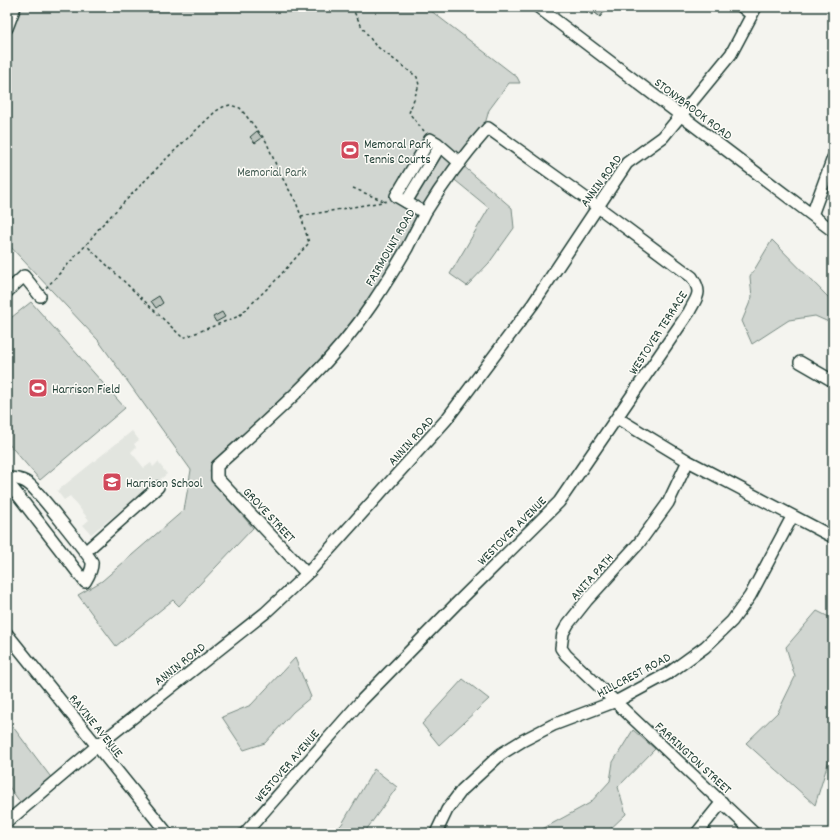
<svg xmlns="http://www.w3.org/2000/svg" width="840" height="840" viewBox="0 0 840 840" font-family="Dekko,sans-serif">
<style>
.built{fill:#e2e5df}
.green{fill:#d1d6d1;stroke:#788a82}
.building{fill:#b9c1bb;stroke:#1f3d34}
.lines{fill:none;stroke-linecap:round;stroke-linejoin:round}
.minor-casing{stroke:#1f3d34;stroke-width:14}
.path{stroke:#1f3d34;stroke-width:1.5;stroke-dasharray:3 3;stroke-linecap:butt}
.minor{stroke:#fdfcf7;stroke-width:11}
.labels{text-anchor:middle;stroke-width:3;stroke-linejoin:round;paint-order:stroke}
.street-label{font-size:13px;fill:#1f3d34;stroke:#fdfcf7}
.poi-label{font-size:13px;fill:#1f3d34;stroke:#fdfcf7;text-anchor:start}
.park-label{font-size:13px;fill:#435c53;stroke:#fdfcf7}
</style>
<rect width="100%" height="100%" fill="#f4f4ef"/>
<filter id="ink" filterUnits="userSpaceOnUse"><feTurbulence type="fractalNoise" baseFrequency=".025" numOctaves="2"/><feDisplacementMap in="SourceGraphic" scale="8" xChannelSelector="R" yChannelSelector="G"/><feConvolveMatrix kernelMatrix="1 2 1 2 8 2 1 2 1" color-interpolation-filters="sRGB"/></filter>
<g filter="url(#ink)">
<path class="built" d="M132,431L139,440L134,444L136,447L131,452L144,468L151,463L153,467L158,462L167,474L91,534L83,525L89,520L70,496L64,500L57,491Z"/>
<path class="green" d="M18,7H426L517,77L520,83H509L489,110L485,124L461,164L512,208L514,228L489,263L467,286L450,274L489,208L445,172L366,305L340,338L290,390L212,463L210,471L212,480L253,528L179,606L173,600L116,646L78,595L102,581L184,510L191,470L98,340L7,243V31Z
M772,240L828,297L833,299V324L815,316L789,320L752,344L742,321L752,297L750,277Z
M31,302L125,408L40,480L7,442V321Z
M817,611L833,619V747L815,805L746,743L778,712L795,677L786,647Z
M295,658L311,697L293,712L265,743L244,750L222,717L251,705Z
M463,679L489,699L439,745L422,724Z
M7,719L53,780L20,802L7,784Z
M633,730L655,749L618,787L626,814L606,833H535L590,803L610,781L613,762Z
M374,769L397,787L364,833H333L342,824Z"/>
<path class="building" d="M581,7H608L600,17L594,12L592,15Z
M257,131L262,138L255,143L250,137Z
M159,296L163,303L156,308L151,301Z
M222,312L225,317L216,322L213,317Z"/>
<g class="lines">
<g class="minor-casing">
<path id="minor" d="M538,7L833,231
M742,7L752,15
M7,28L15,7
M406,202L440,146
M425,213L396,196L430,139L437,143L460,163
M812,215L833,158
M7,292L24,276L40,296
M800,362L833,381
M617,418L688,461L833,537
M688,461L668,503L639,543L587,600L568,624L563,633L561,648L566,655L754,833
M7,479C13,477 25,480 30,485C37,490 90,557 92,562C93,569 88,577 85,582L14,490L7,484
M85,552L158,487
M7,634L167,833
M7,822L97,746L265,613L309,572L446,420L533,304L627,163L663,137L681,115L731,54L756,7
M245,833L362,700L456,604L559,502L689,312C697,296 703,294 692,277L598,207L488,128C465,154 443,183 425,213C419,225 413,236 407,248C396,267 384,286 372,304C330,367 272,416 217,466V478L307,574
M436,833L447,810L462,790L501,754L522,741L553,725L619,700L669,673L705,647L732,621L750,596L792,517
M697,833L722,802"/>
</g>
<path class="path" d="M353,7V10L362,27L375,45L417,77L419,85L409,113L424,131
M353,188L386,202
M301,216L388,201
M46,288L86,245L100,227L167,158L216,111L223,107L230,105L240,108L266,141L279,172L296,202L301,216L309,243L275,281L239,316L183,338L86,245"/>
<use href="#minor" class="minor"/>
</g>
</g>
<defs>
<g id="stadium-square" transform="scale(1)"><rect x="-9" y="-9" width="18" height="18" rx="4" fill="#d1495b" stroke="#fdfcf7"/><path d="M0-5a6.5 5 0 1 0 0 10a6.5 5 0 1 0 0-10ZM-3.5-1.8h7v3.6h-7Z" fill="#fff"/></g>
<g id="school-square" transform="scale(1)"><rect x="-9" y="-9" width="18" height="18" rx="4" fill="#d1495b" stroke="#fdfcf7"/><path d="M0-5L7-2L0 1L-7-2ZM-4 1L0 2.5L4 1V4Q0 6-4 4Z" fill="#fff"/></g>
</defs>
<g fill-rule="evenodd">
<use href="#stadium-square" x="350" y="150"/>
<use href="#stadium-square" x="38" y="388"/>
<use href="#school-square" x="112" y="482"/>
</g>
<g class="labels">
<g class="street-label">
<text transform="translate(694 108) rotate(37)" y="5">STONYBROOK ROAD</text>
<text transform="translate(600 180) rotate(-54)" y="5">ANNIN ROAD</text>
<text transform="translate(389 247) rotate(-60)" y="5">FAIRMOUNT ROAD</text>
<text transform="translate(657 332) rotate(-57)" y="5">WESTOVER TERRACE</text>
<text transform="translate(410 440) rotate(-48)" y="5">ANNIN ROAD</text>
<text transform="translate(270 514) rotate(47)" y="5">GROVE STREET</text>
<text transform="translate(511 530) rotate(-45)" y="5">WESTOVER AVENUE</text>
<text transform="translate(591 576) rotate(-48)" y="5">ANITA PATH</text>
<text transform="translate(179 663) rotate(-38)" y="5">ANNIN ROAD</text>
<text transform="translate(633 674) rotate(-28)" y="5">HILLCREST ROAD</text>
<text transform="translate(97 725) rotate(51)" y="5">RAVINE AVENUE</text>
<text transform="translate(694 757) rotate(43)" y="5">FARRINGTON STREET</text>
<text transform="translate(286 765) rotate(-49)" y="5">WESTOVER AVENUE</text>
</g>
<g class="poi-label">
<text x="364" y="148">Memoral Park<tspan x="364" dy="15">Tennis Courts</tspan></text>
<text x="52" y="393">Harrison Field</text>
<text x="126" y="487">Harrison School</text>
</g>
<g class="park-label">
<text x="272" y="176">Memorial Park</text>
</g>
</g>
<rect width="840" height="840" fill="none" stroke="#fdfcf7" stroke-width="24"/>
<rect x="12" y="12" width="816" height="816" fill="none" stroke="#1f3d34" stroke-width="1.5" filter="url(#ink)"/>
</svg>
